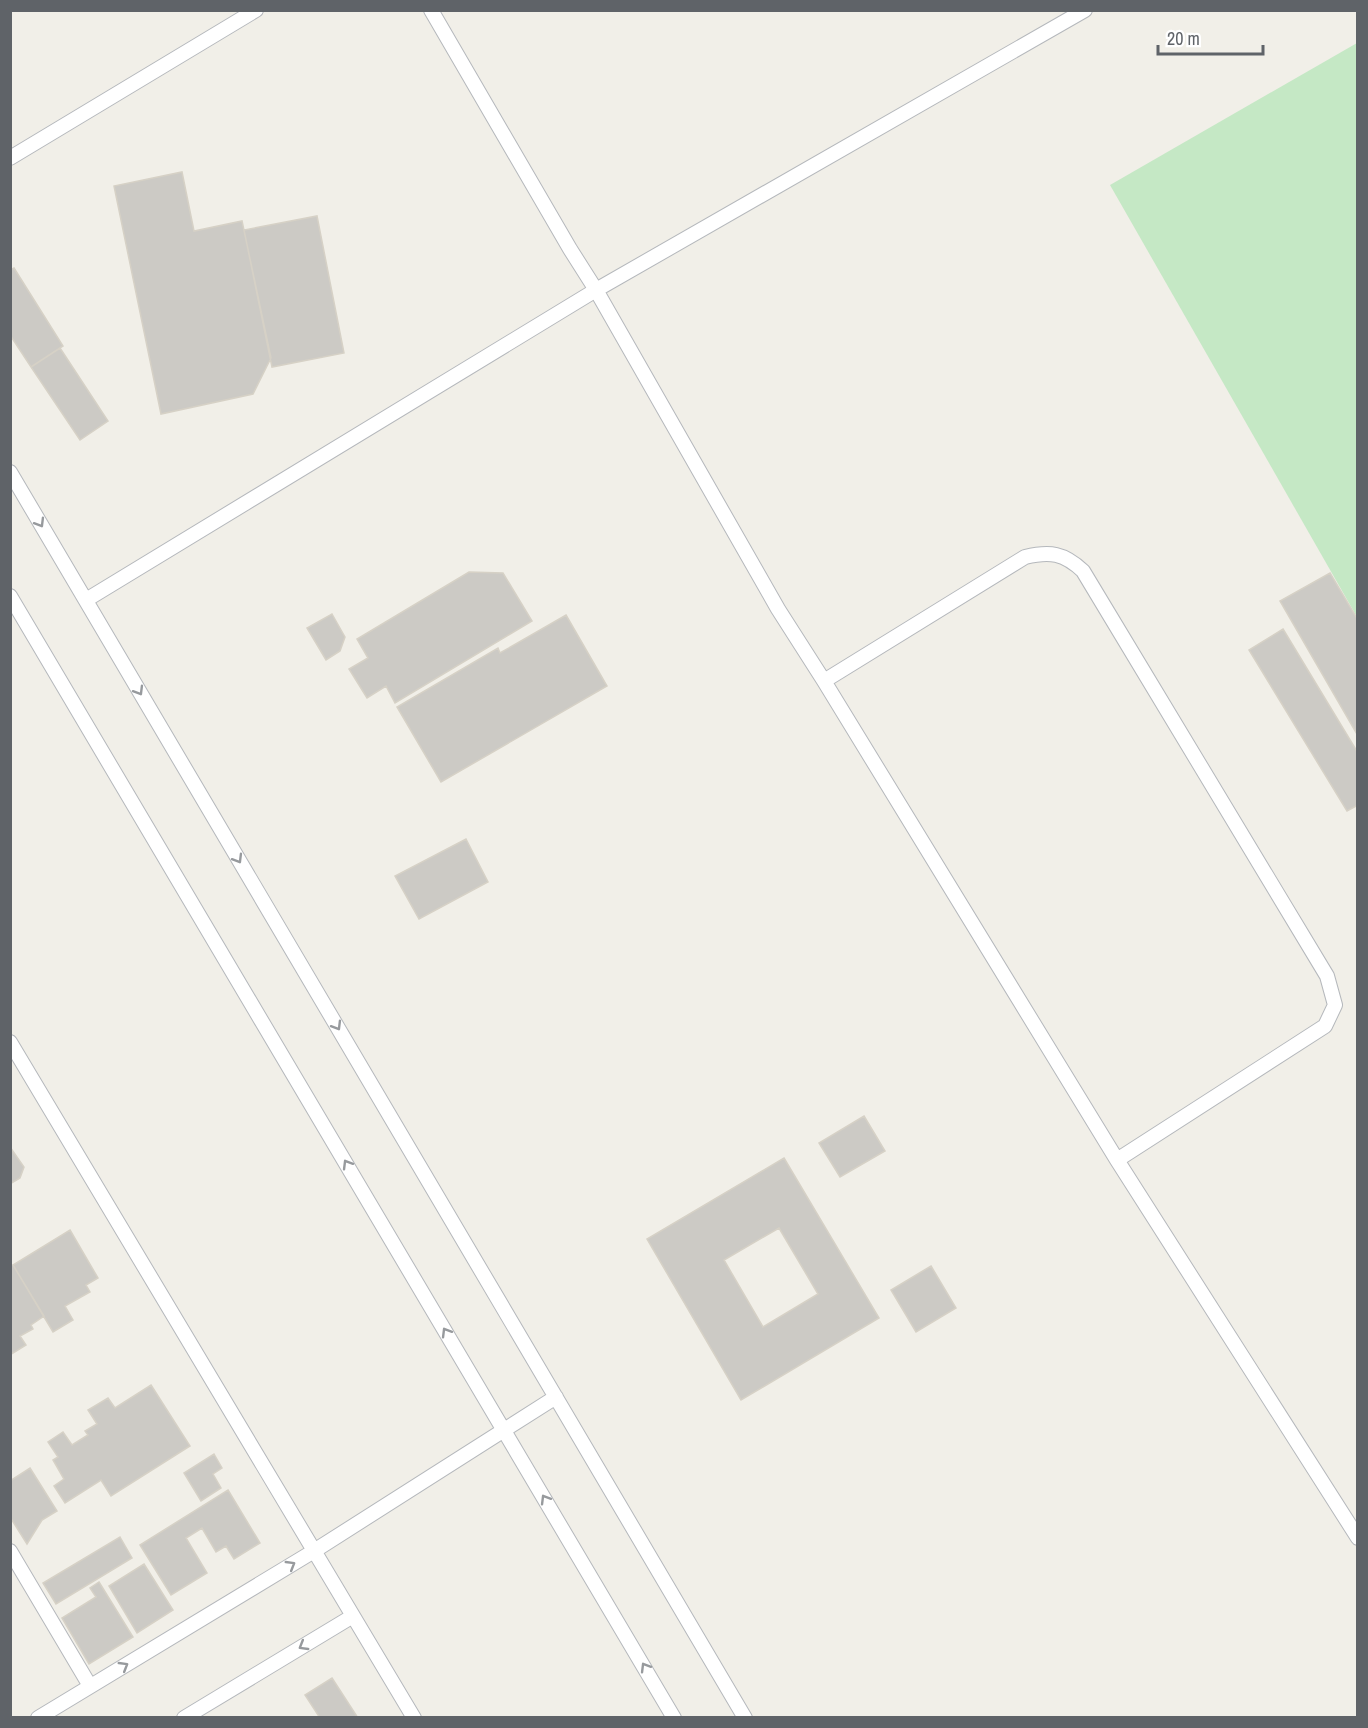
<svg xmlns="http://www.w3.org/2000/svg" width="1368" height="1728" viewBox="0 0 1368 1728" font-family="'Archivo Narrow',sans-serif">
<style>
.green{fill:#c5e8c5}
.building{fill:#cccac5;stroke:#d6d1c6;stroke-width:1.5;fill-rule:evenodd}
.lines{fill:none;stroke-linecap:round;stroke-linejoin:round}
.lane-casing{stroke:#b5b8bc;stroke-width:16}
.lane{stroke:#fff;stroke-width:14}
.oneway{stroke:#979a9d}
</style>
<rect width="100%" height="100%" fill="#f1efe8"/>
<path class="green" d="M1357,43V617L1110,185Z"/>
<path class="building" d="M182,172L194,231L242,221L271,358L253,394L161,414L114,186Z
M317,216L344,353L272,367L244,230Z
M14,268L63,346L31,367L10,335V270Z
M60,348L108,421L80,440L31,367Z
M469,572L503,573L532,621L395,703L386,686L367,698L349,669L368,658L357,639Z
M1330,573L1358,620V736L1280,601Z
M332,614L345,637L340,651L326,660L307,628Z
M566,615L607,686L441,782L397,707L498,648L500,653Z
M1283,629L1358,753V805L1347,811L1249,650Z
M466,839L488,882L419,919L395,876Z
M864,1116L885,1151L840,1177L819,1143Z
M10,1147L24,1167L20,1178L10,1184Z
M784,1158L879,1318L741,1400L647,1239ZM779,1228L818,1294L763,1327L724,1260Z
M70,1230L98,1278L86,1285L90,1292L65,1306L73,1320L53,1332L13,1265Z
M13,1265L44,1316L31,1325L33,1329L20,1336L26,1345L10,1355V1266Z
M931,1266L956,1308L916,1332L891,1290Z
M151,1385L190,1446L111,1496L101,1480L65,1503L54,1486L64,1479L53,1460L58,1457L48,1442L63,1432L72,1445L88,1435L85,1431L97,1424L88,1410L108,1398L115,1408Z
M214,1454L222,1468L213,1474L221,1488L201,1501L184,1473Z
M30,1468L57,1511L42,1520L27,1544L10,1517V1481Z
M228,1490L260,1543L234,1559L226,1546L216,1552L202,1528L186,1538L207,1573L171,1595L140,1545Z
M120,1537L132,1558L56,1604L43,1583Z
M144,1564L173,1610L137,1633L109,1586Z
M99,1582L133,1637L89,1664L62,1618L96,1597L90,1588Z
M332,1678L358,1718H320L305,1695Z"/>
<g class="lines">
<g class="lane-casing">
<path id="lane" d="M431,10L570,249L596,290L778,609L824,681L1117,1160L1358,1538
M10,158L256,10
M10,472L745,1718
M10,596L674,1718
M86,600L596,290L1085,10
M824,681L1025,557C1050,551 1064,553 1083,571L1327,976L1335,1005L1325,1026L1117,1160
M10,1042L414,1718
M10,1551L90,1686
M38,1718L314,1551L556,1397
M184,1718L353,1616"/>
</g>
<use href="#lane" class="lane"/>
</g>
<defs><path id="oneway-chevron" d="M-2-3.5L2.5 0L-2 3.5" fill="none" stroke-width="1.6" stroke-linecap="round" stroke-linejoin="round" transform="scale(1.5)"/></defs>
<g class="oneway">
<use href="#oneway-chevron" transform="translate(40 523) rotate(59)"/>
<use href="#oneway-chevron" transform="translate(139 691) rotate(59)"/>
<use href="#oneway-chevron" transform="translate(238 859) rotate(59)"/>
<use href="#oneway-chevron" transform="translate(337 1026) rotate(59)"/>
<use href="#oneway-chevron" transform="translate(347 1164) rotate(-121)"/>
<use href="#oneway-chevron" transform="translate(446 1332) rotate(-121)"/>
<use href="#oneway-chevron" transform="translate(545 1499) rotate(-121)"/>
<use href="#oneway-chevron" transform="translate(291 1565) rotate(-31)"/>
<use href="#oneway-chevron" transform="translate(303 1646) rotate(149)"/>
<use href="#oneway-chevron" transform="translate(124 1666) rotate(-31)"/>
<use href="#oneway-chevron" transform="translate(645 1667) rotate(-121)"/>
</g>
<rect width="1368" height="1728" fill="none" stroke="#5f6368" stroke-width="24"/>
<path d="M1158 45v9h105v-9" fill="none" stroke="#5f6368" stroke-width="3"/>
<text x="1167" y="45" font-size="18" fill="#5f6368" stroke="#ffffff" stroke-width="4.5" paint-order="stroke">20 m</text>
</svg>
